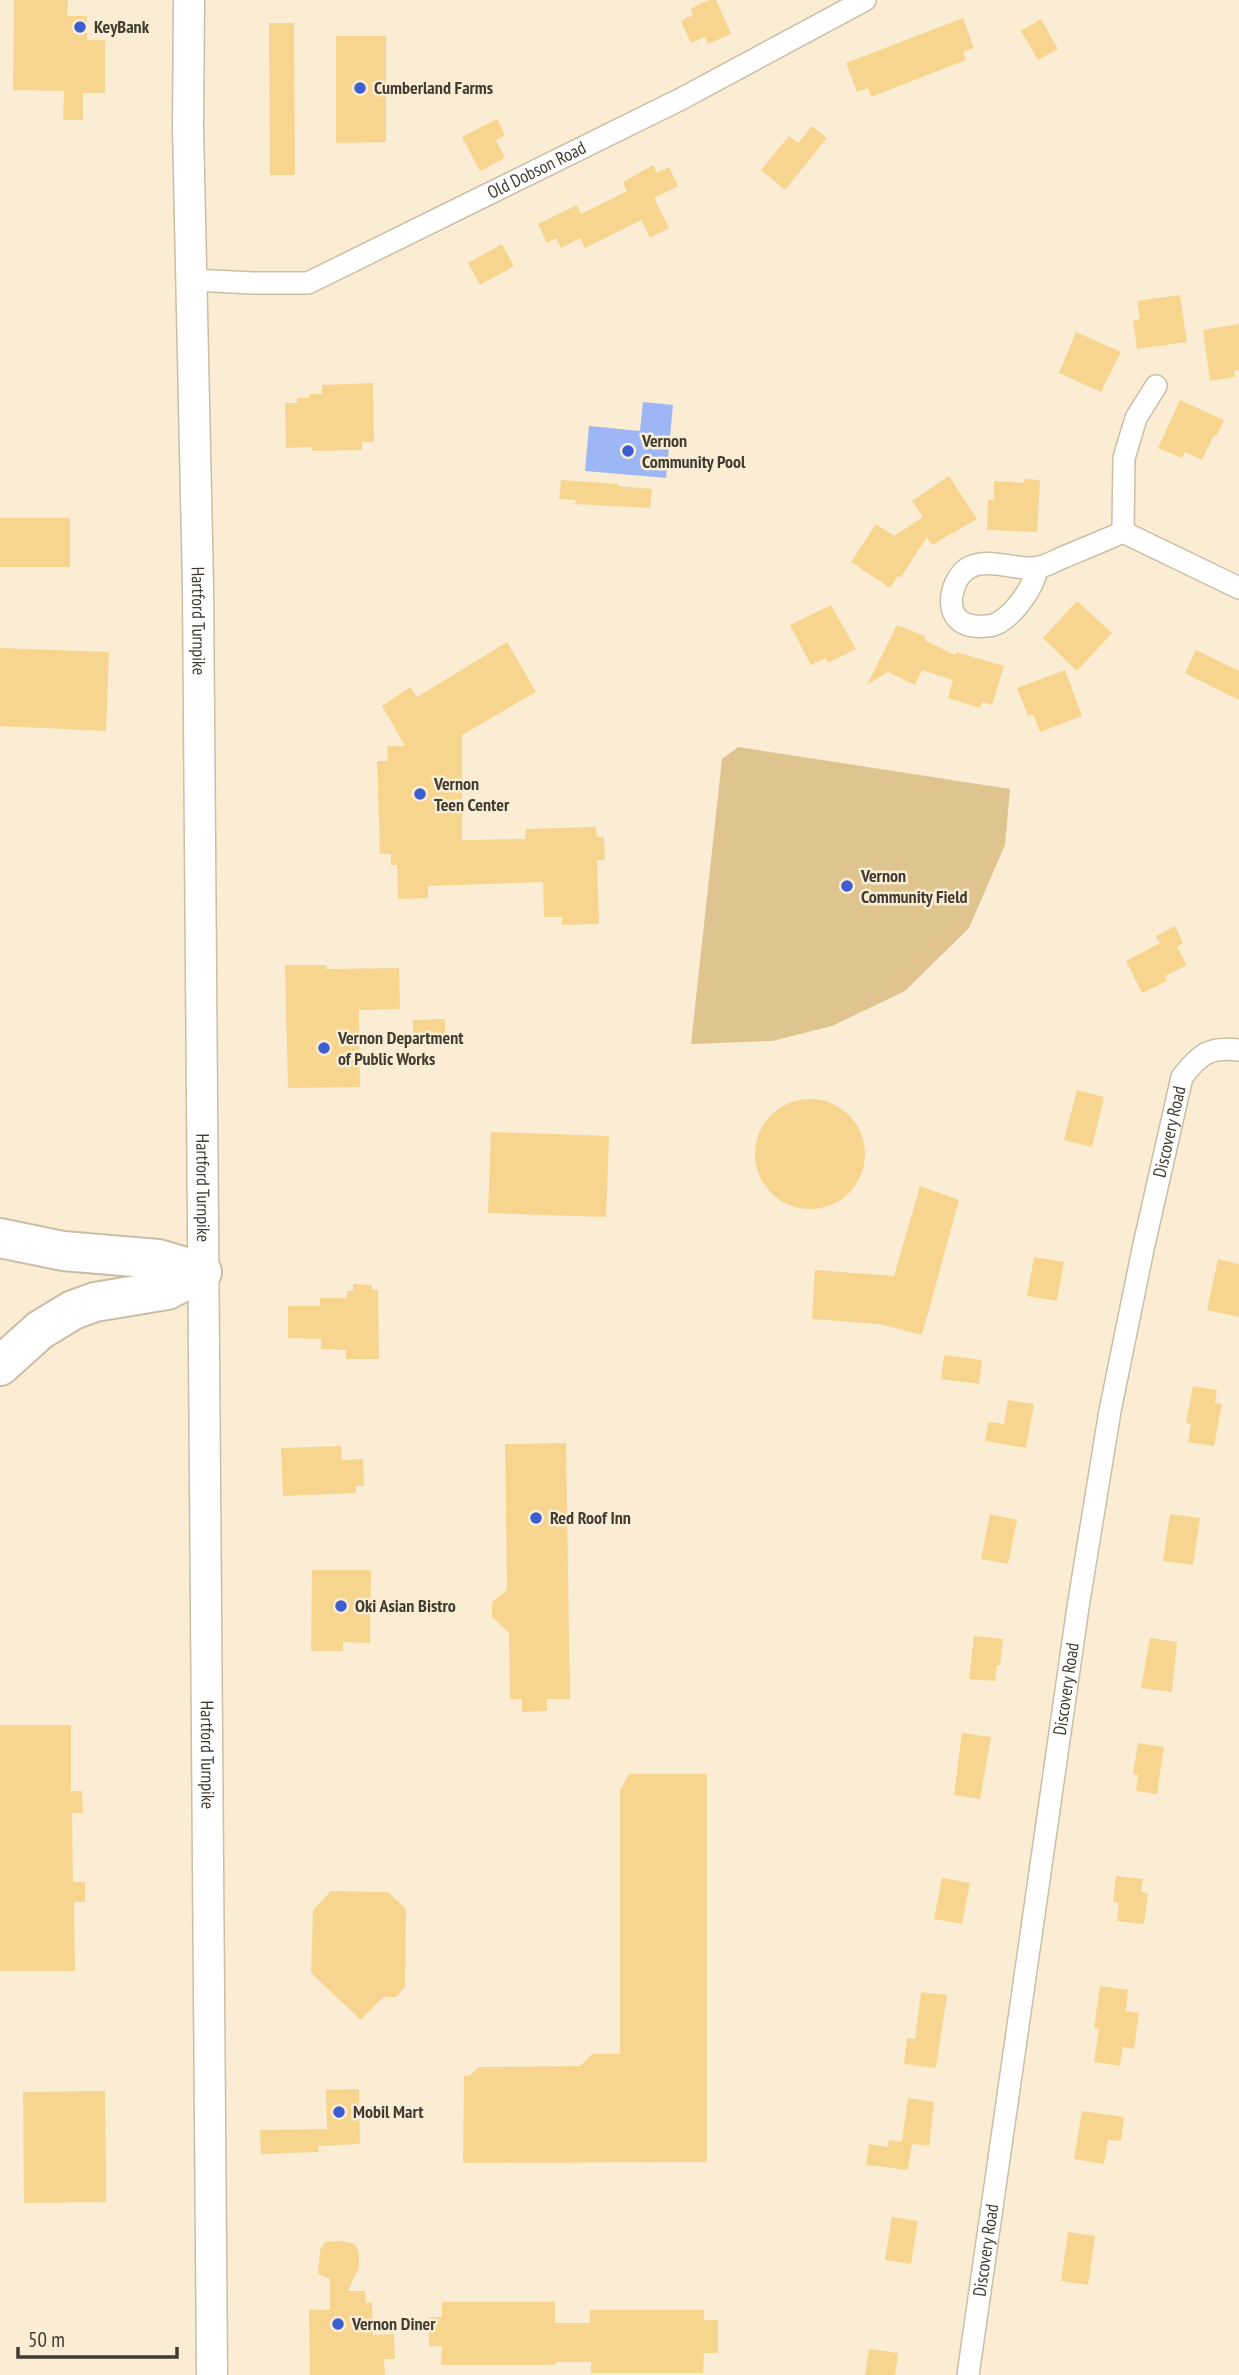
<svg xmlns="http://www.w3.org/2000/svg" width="1239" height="2375" viewBox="0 0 1239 2375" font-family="'PT Sans Narrow',sans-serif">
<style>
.green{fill:#dfc490}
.water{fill:#9cb6f6}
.building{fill:#f8d58f}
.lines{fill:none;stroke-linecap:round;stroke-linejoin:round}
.street-casing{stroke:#cabea6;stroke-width:24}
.secondary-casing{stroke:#cabea6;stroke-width:33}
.highway-casing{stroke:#cabea6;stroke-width:42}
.street{stroke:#fff;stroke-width:21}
.secondary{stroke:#fff;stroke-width:30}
.highway{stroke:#fff;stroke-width:38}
.poi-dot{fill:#3d5ed0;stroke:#faedd4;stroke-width:2.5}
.labels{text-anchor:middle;stroke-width:5;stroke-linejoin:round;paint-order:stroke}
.poi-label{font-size:18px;font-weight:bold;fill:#413c32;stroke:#faedd4;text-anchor:start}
.street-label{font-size:18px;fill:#413c32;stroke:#faedd4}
</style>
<rect width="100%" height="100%" fill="#faedd4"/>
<path class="green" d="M738,747L1010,789L1005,845L969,928L905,991L832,1026L772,1041L691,1044L722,759Z"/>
<path class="water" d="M643,402L673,405L666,478L585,471L589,426L640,431Z"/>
<path class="building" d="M14,0H68L67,16H87V40H105V93H83V120H63L64,91L13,90Z
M709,0H716L731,34L708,44L705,37L691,43L681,21L693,15L690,9Z
M963,18L974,48L963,52L966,60L871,97L868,88L857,92L846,63Z
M1041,19L1058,49L1038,60L1021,31Z
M269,23H294L295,175H270Z
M336,36H386V142L336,143Z
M497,119L505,135L496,140L505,158L480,171L462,137Z
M812,126L827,138L785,190L761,170L789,136L798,143Z
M653,165L657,173L669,167L678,186L654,198L669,228L650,238L641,220L585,248L580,238L561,248L556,238L547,243L538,224L577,205L581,214L627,191L623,182Z
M502,244L514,266L480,285L468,263Z
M1180,295L1187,342L1137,349L1133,320L1140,319L1137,301Z
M1239,324V370L1234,371L1235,377L1210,381L1203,330Z
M1076,332L1121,352L1101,392L1059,373Z
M373,383L374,442H362V450L312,451V447L286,448L285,403H297V398H310V394H322V385Z
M1180,400L1224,420L1217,435H1214L1202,460L1185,452L1182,458L1158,448Z
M949,476L977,519L932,545L927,537L901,577L898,576L890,588L851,562L876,524L894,536L923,517L912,501Z
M1024,479L1040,480L1037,532L987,530L988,500H994V481L1024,483Z
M561,480L618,484V486L652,489L650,508L575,504L576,500L559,499Z
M0,518H70V567H0Z
M1077,601L1112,633L1077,671L1043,638Z
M831,605L856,649L828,663L826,658L811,665L790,625Z
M897,625L925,636L926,641L955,655L956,652L1004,666L992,705L982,702L980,708L948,698L953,680L922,670L915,685L888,672L867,685Z
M507,642L536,692L462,735V840L525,839L526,829L596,827L597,837H604L605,860H597L599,924L562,925V917H544L543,882L428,886V898L398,899L397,865H391V854H380L377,761H388L387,746H405L382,706L410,687L417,697Z
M0,648L109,652L106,731L0,726Z
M1196,650L1239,671V700L1185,673Z
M1065,670L1082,716L1040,732L1033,714L1028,716L1017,688Z
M1175,926L1183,943L1177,947L1187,965L1165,976L1167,981L1142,993L1126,961L1160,943L1156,936Z
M285,965H327L326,969L399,968L400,1009L359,1010L360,1087L288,1088Z
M445,1019V1046H413V1020Z
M1077,1090L1104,1097L1092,1147L1064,1140Z
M755 1154a55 55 0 1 1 110 0a55 55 0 1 1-110 0Z
M491,1132L609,1136L606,1217L488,1213Z
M920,1186L959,1200L922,1335L879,1324L812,1319L815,1270L894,1276Z
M1034,1257L1064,1262L1057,1301L1027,1296Z
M1218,1259L1239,1264V1317L1207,1310Z
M353,1284L372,1285V1290H378L379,1359H346V1350L321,1349V1339L288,1338V1306H320V1298H347V1291H353Z
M944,1355L982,1360L979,1384L941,1379Z
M1193,1386L1217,1390L1215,1403L1222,1404L1214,1446L1188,1442L1191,1424L1186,1423Z
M1008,1400L1034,1404L1026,1448L985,1441L988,1422L1004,1424Z
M566,1443L570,1699H547V1711L522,1712V1699H510L509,1633L492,1617V1602L507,1590L505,1444Z
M341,1446L342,1460L363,1459L364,1486H356V1493L283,1496L281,1448Z
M990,1514L1017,1520L1008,1564L981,1559Z
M1170,1514L1200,1518L1193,1565L1163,1561Z
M312,1570H371L370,1643L343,1642V1651H311Z
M974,1636L1003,1639L1000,1665H997L995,1681L969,1679Z
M1150,1638L1177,1642L1172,1692L1141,1688Z
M0,1725H71V1791H82L83,1813H72L73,1882H85V1902H74L75,1971H0Z
M962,1733L991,1737L980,1799L954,1795Z
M1138,1743L1164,1747L1157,1794L1136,1791L1138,1775L1133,1774Z
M629,1774H707V2162L463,2163L464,2076H469L479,2067L580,2066L592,2054H620V1790Z
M1116,1876L1143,1879L1141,1892L1148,1893L1144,1924L1117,1921L1119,1903L1113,1902Z
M942,1878L970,1883L962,1924L934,1919Z
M331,1891L388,1892L406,1909L405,1987L396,1997H383L361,2020L311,1973L313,1910Z
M1100,1986L1128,1990L1126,2011L1139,2013L1134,2049L1123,2047L1120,2066L1094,2062L1099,2029L1094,2028Z
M921,1992L947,1995L936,2068L904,2064L907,2038L915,2039Z
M359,2089L360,2144L318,2146L319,2152L261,2154L260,2130L327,2129L326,2090Z
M105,2091L106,2202L24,2203L23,2092Z
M908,2098L934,2102L929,2146L912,2144L908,2170L866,2165L869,2144L888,2147L889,2140L902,2142Z
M1082,2111L1124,2117L1121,2141L1108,2140L1104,2164L1074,2159Z
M892,2217L918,2221L911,2264L885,2260Z
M1068,2232L1095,2236L1088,2285L1061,2281Z
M341,2241L355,2244L359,2253V2267L348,2291H365L366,2303L372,2302L373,2335L394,2334L395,2359H384L385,2375H310L309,2310H330V2279L318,2274L320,2250L325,2242Z
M442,2302H555V2323H590V2310H704V2320H718V2353H704L703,2373H591V2362H557L554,2365H441L442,2346H429V2317H442Z
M869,2349L898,2353L895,2375H865Z"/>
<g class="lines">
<g class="street-casing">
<g id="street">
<path id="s1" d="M192,280L253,283H308L681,99L865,0"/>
<path d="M1123,532L1124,458L1136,418L1156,386"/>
<path d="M1037,568C1035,587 1008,625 988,626C977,627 965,627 957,618C945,604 954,575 970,567C991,557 1019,572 1039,567C1047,566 1056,560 1064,557C1083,549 1103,541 1123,532L1239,588"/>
<path id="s2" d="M968,2375L1078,1607L1110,1411L1143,1249L1182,1077C1199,1055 1209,1046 1239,1050"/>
</g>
</g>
<g class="secondary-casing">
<g id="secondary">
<path id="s3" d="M189,0L188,127L198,587L212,2375"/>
</g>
</g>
<g class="highway-casing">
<path id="highway" d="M0,1238L63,1251L158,1259L202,1272
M0,1366L40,1330L73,1310L95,1302L167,1290L202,1272"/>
</g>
<use href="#street" class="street"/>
<use href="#secondary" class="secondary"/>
<use href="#highway" class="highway"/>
</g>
<g class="poi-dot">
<circle cx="80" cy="27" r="7"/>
<circle cx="360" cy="88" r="7"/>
<circle cx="628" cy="451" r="7"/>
<circle cx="420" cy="794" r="7"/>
<circle cx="847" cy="886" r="7"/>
<circle cx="324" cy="1048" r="7"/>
<circle cx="536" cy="1518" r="7"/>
<circle cx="341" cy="1606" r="7"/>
<circle cx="339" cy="2112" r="7"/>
<circle cx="338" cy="2324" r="7"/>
</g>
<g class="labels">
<g class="poi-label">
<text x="94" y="33">KeyBank</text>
<text x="374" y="94">Cumberland Farms</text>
<text x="642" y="447">Vernon<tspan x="642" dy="21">Community Pool</tspan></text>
<text x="434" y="790">Vernon<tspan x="434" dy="21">Teen Center</tspan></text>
<text x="861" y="882">Vernon<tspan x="861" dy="21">Community Field</tspan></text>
<text x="338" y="1044">Vernon Department<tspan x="338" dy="21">of Public Works</tspan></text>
<text x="550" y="1524">Red Roof Inn</text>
<text x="355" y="1612">Oki Asian Bistro</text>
<text x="353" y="2118">Mobil Mart</text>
<text x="352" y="2330">Vernon Diner</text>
</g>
<g class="street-label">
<text dy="6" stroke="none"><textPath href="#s1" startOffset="371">Old Dobson Road</textPath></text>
<text dy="6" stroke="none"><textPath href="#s3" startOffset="621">Hartford Turnpike</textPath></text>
<text dy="6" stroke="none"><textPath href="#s2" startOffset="1260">Discovery Road</textPath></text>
<text dy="6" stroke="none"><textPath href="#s3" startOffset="1188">Hartford Turnpike</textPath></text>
<text dy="6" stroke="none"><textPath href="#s2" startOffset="693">Discovery Road</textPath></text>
<text dy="6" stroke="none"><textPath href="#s3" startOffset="1755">Hartford Turnpike</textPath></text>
<text dy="6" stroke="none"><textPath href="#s2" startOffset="126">Discovery Road</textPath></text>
</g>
</g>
<path d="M18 2347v10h159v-10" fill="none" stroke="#413c32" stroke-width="3.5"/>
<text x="28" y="2347" font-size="21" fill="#413c32" stroke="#faedd4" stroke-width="5" paint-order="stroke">50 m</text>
</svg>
